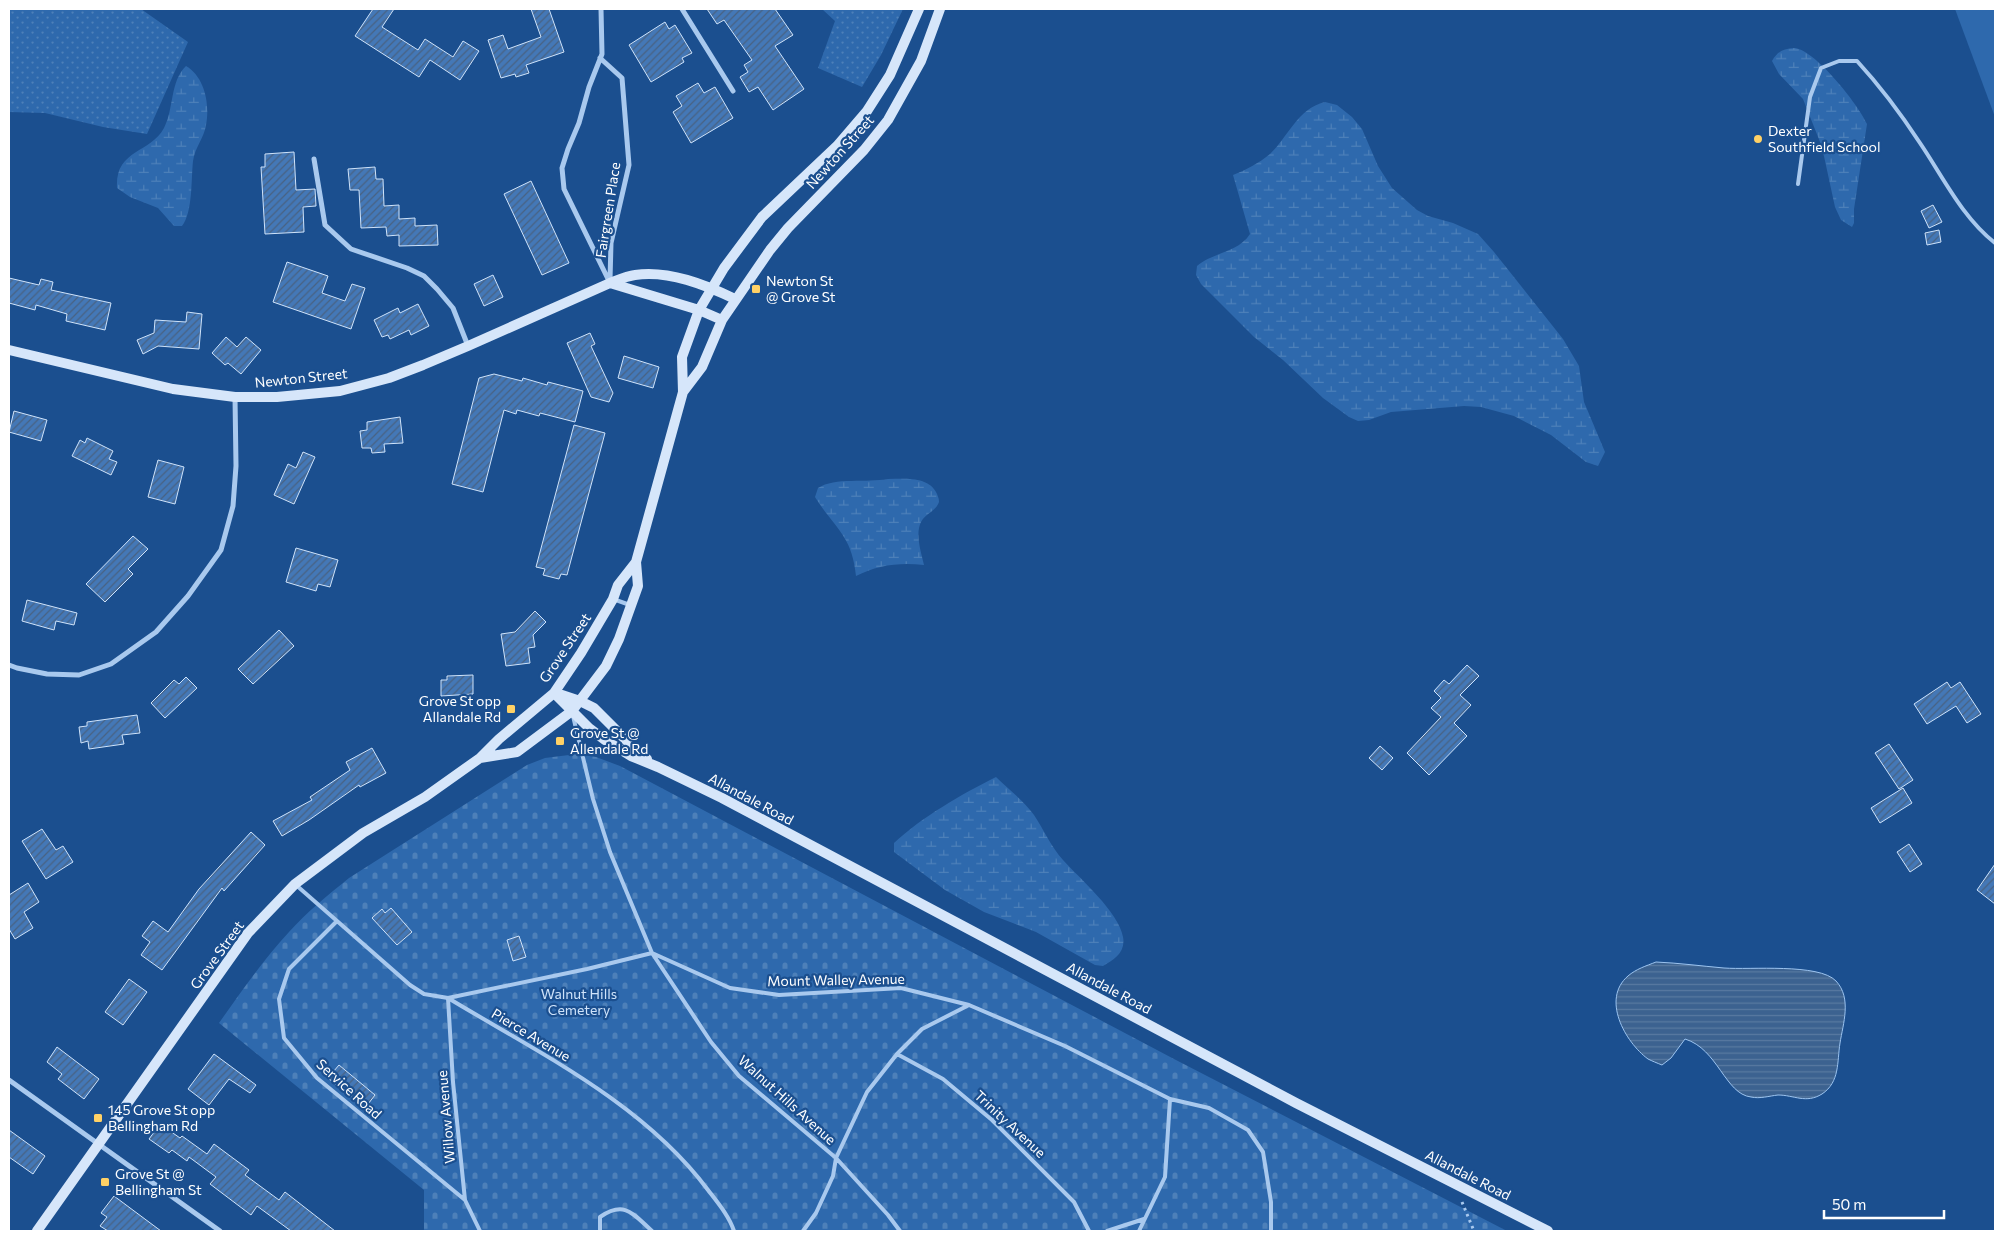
<svg xmlns="http://www.w3.org/2000/svg" width="2004" height="1240" viewBox="0 0 2004 1240" font-family="Commissioner,sans-serif">
<style>
.green{fill:url(#green-dots)}
.wetland{fill:url(#wetland-marsh)}
.cemetery{fill:url(#cemetery-stones)}
.pitch{fill:#2e69ad}
.water{fill:url(#water-rules);stroke:#9cc4f0}
.building{fill:url(#building-hatch);stroke:#cfe3fa}
.lines{fill:none;stroke-linecap:round;stroke-linejoin:round}
.path{stroke:#a9c9ee;stroke-width:3;stroke-dasharray:2.5 4;stroke-linecap:butt}
.lane{stroke:#a9c9ee;stroke-width:4}
.street{stroke:#a9c9ee;stroke-width:5}
.secondary{stroke:#d6e6fa;stroke-width:10}
.poi-dot{fill:#ffd166;stroke:#1b4f8f;stroke-width:2}
.labels{text-anchor:middle;stroke-width:4.5;stroke-linejoin:round;paint-order:stroke}
.poi-label{font-size:14px;fill:#fff;stroke:#1b4f8f;text-anchor:start}
.street-label{font-size:14px;fill:#fff;stroke:#1b4f8f}
.park-label{font-size:14px;fill:#cfe3fa;stroke:#1b4f8f}
</style>
<defs>
<pattern id="green-dots" width="8" height="8" patternUnits="userSpaceOnUse" patternTransform="scale(1.25)"><rect width="8" height="8" fill="#2e69ad"/><path d="M2 2h.1M6 6h.1" fill="none" stroke="#4d80b9" stroke-width="1.8" stroke-linecap="round"/></pattern>
<pattern id="wetland-marsh" width="20" height="14" patternUnits="userSpaceOnUse" patternTransform="scale(1.25)"><rect width="20" height="14" fill="#2e69ad"/><path d="M1 5h8M5 5V1M11 12h8M15 12V8" fill="none" stroke="#4d80b9"/></pattern>
<pattern id="cemetery-stones" width="16" height="16" patternUnits="userSpaceOnUse" patternTransform="scale(1.25)"><rect width="16" height="16" fill="#2e69ad"/><path d="M2 7V4a2 2 0 0 1 4 0v3zM10 15v-3a2 2 0 0 1 4 0v3z" fill="#4d80b9"/></pattern>
<pattern id="water-rules" width="6" height="5" patternUnits="userSpaceOnUse" patternTransform="scale(1.25)"><rect width="6" height="5" fill="#3c6290"/><path d="M0 2.5h6" fill="none" stroke="#597aa1"/></pattern>
<pattern id="building-hatch" width="6" height="6" patternUnits="userSpaceOnUse" patternTransform="scale(1.25)"><rect width="6" height="6" fill="#4478b7"/><path d="M-1 1l2-2M0 6l6-6M5 7l2-2" fill="none" stroke="#486282"/></pattern>
</defs>
<rect width="100%" height="100%" fill="#1b4f8f"/>
<path class="green" d="M9,9H141L188,42L147,134L103,127L45,113L9,112Z
M822,9H903L881,55L862,87L818,68L835,21Z"/>
<path class="wetland" d="M1795,48C1816,51 1858,104 1867,124L1854,209V223L1852,227L1841,220L1835,207L1822,147L1803,99L1779,74L1772,61C1778,51 1783,49 1795,48Z
M186,66C205,77 210,105 206,125C204,138 195,147 193,161C191,179 193,212 182,226H174L158,208L130,197L117,188C115,149 150,154 164,128C174,109 170,81 186,66Z
M1325,102L1337,105L1352,117L1362,129L1378,166L1392,188L1417,210L1428,216L1453,223L1478,234L1494,252L1563,339L1579,366L1584,402L1605,452L1598,466L1586,462L1551,435L1514,416L1481,407L1464,406L1391,412L1369,420L1358,421L1349,417L1323,398L1283,360L1254,337L1201,284L1196,275L1197,266C1213,252 1238,253 1250,234L1233,175C1246,170 1259,163 1270,154C1289,136 1297,109 1325,102Z
M888,479C905,479 929,476 937,494C938,497 939,498 939,502C936,511 925,514 921,522C915,534 921,552 924,565C900,562 877,565 856,576C852,535 835,529 815,497L818,488C835,477 867,483 888,479Z
M996,777C1009,790 1023,800 1034,815C1044,830 1051,847 1063,860C1079,878 1119,912 1123,937C1126,952 1114,960 1103,966L1095,965L1036,932L984,912L945,890L894,852V843C922,817 962,794 996,777Z"/>
<path class="cemetery" d="M577,754L596,757L620,766L1174,1059L1507,1231H424V1190L219,1023C241,992 263,960 289,932C307,912 328,895 349,878L527,765L545,758Z"/>
<path class="pitch" d="M1955,9H1995V117Z"/>
<path class="water" d="M1656,962C1679,963 1701,966 1724,968C1750,970 1819,963 1836,981C1852,998 1843,1024 1840,1043C1837,1062 1840,1082 1822,1094C1806,1104 1794,1095 1778,1095C1769,1096 1760,1099 1751,1097C1725,1094 1718,1049 1685,1039L1671,1058L1662,1065C1657,1063 1652,1061 1648,1059C1625,1042 1601,999 1628,976C1636,969 1646,966 1656,962Z"/>
<path class="building" d="M373,9H394L382,27L418,50L425,39L453,57L463,41L479,51L460,80L430,60L419,77L355,36Z
M531,9H549L564,52L526,65L529,73L516,77L515,74L501,78L488,40L503,35L508,49L541,37Z
M707,9H775L793,35L775,46L804,89L773,110L758,87L749,92L740,77L748,72L744,65L752,60L724,20L717,24Z
M665,22L669,29L675,25L692,53L682,58L684,62L651,82L629,45Z
M698,83L704,93L715,87L733,118L691,143L673,112L682,106L676,96Z
M294,152L296,190L315,189L316,206L303,207L304,232L265,234L261,167H265V154Z
M375,167L376,179H383L384,206L399,205V219L415,218V226L437,225L438,245L399,246V235L387,236L386,227L361,228L359,190H350L348,169Z
M531,181L569,263L542,275L504,194Z
M1933,205L1942,222L1929,228L1921,211Z
M1939,230L1941,242L1927,245L1925,233Z
M287,262L328,276L322,293L345,301L352,284L365,288L351,329L273,302Z
M493,275L503,297L484,306L474,284Z
M9,278L39,285L41,279L53,282L51,290L111,303L105,330L66,321L67,314L36,305L35,310L9,303Z
M418,304L429,326L411,335L409,330L390,339L388,335L382,337L374,320L398,308L400,313Z
M187,312L202,314L199,349L158,346L143,354L137,340L154,333L155,320L186,322Z
M590,333L595,344L591,346L613,393L609,402L591,397L567,343Z
M226,337L237,347L246,337L261,350L241,374L228,363L225,365L212,353Z
M624,356L659,367L653,388L618,378Z
M494,374L522,381L523,378L547,385L548,382L583,391L575,422L540,413L539,416L517,410L516,414L504,410L483,492L452,484L479,378Z
M14,411L47,420L41,441L9,432Z
M400,417L403,443L384,444L385,452L372,453L371,448H362L360,431L367,430V422Z
M574,425L605,433L567,575L561,574L559,579L543,575L545,569L536,567Z
M87,438L113,451L109,459L117,462L111,475L72,456L80,440L85,443Z
M303,452L315,457L294,504L274,495L288,464L296,468Z
M158,460L184,467L175,504L148,497Z
M133,536L148,549L128,569L133,574L105,602L86,584Z
M296,548L338,560L330,587L318,584L316,591L286,582Z
M27,600L77,613L74,625L56,621L54,630L22,621Z
M535,611L546,622L533,635L535,647L528,648L530,663L506,666L501,634L515,632Z
M279,630L294,646L253,684L238,669Z
M1467,665L1479,676L1460,695L1471,705L1454,723L1467,736L1429,775L1407,753L1441,717L1431,708L1441,698L1434,691L1444,680L1449,684Z
M473,675V694L441,696V680H447V676Z
M186,677L197,688L165,718L151,703L174,680L179,684Z
M1947,682L1951,688L1960,682L1981,714L1967,723L1956,706L1927,724L1914,704Z
M137,715L140,733L122,735L124,744L89,749L88,741L81,743L79,727L87,726V722Z
M1889,744L1913,780L1899,789L1875,753Z
M1380,746L1393,758L1382,770L1369,758Z
M372,748L386,773L360,787L359,785L309,820L282,836L273,821L312,800L310,797L350,770L346,762Z
M1903,788L1912,803L1880,823L1871,808Z
M42,829L56,850L63,846L73,862L46,879L22,841Z
M251,832L265,845L224,891L222,888L162,970L141,955L150,942L142,936L153,921L168,932L199,889Z
M1909,844L1922,864L1910,872L1897,852Z
M1995,864V904L1977,890Z
M28,883L39,902L24,912L33,928L15,939L9,929V895Z
M391,908L412,932L397,945L372,918L382,909L385,913Z
M519,936L526,957L513,961L507,940Z
M129,979L147,992L123,1025L105,1012Z
M57,1047L99,1079L84,1099L58,1079L62,1074L47,1062Z
M214,1054L256,1085L250,1093L229,1079L209,1105L188,1089Z
M339,1065L375,1095L365,1108L328,1078Z
M160,1124L180,1138L182,1136L207,1154L214,1144L249,1170L245,1175L279,1200L285,1192L335,1231H291L257,1206L251,1215L210,1184L216,1177L189,1157L187,1161L172,1150L169,1153L149,1139Z
M9,1130L45,1156L33,1174L9,1157Z
M114,1196L161,1231H108L100,1226L107,1217L101,1213Z"/>
<g class="lines">
<path class="path" d="M1462,1202L1474,1231"/>
<path class="lane" d="M1798,184L1810,97L1821,68L1839,61H1857C1880,86 1901,114 1920,143C1943,177 1962,217 1995,243
M613,599L630,605
M573,716L593,799L610,852L652,953L711,1042L739,1076L836,1158L888,1215L900,1231
M296,885L410,985L424,994L448,998C539,1053 643,1103 708,1190C718,1203 729,1216 734,1231
M336,922L289,969L279,999L284,1038L317,1078L465,1200
M652,953L730,988L779,995L901,988L969,1005L1065,1046L1170,1099L1209,1108L1248,1130L1263,1152L1271,1202V1231
M448,998L453,1082L465,1200L480,1231
M448,998L587,969L652,953
M897,1054L943,1079L992,1120L1074,1202L1089,1231
M600,1231V1217C625,1200 633,1214 652,1231
M803,1231L816,1213L833,1176L836,1158L867,1092L897,1054L922,1029L969,1005
M1107,1231L1144,1219
M1139,1231L1165,1177L1170,1099"/>
<path class="street" d="M601,9L602,54L589,87L579,123L568,149L562,168L564,189L610,283
M682,9L733,91
M600,58L622,78L629,165L611,243L610,280
M314,159L325,225L351,249L407,268L424,276L437,289L453,308L468,346
M9,665L17,668L47,674L79,675L111,664L156,632L188,596L221,550L233,506L236,466L235,397
M9,1080L220,1231"/>
<path class="secondary" d="M610,283L699,310L722,320
M9,350L173,389L235,397H277L340,391L389,378L423,365L468,346L610,283C618,280 627,276 635,275C669,270 706,285 735,299
M683,392L702,367L722,320L770,250L788,228L864,150L888,120L921,61L940,9
M554,693L589,728L605,740L631,756L658,767L722,798L1296,1103L1548,1231
M556,693L580,701L594,708L634,748L647,759
M480,758L517,752L572,711L606,666L619,639L638,586L636,562L683,392L682,357L699,310L724,268L762,217L837,146L867,111L890,75L919,9
M37,1231L248,933L295,884L363,833L425,797L480,758L499,739L554,693L581,653L613,599L618,585L636,562"/>
</g>
<g class="poi-dot">
<circle cx="1758" cy="139" r="5"/>
<rect x="751" y="284" width="10" height="10" rx="2.5"/>
<rect x="506" y="704" width="10" height="10" rx="2.5"/>
<rect x="555" y="736" width="10" height="10" rx="2.5"/>
<rect x="93" y="1113" width="10" height="10" rx="2.5"/>
<rect x="100" y="1177" width="10" height="10" rx="2.5"/>
</g>
<g class="labels">
<g class="poi-label">
<text x="1768" y="136">Dexter<tspan x="1768" dy="16">Southfield School</tspan></text>
<text x="766" y="286">Newton St<tspan x="766" dy="16">@ Grove St</tspan></text>
<text x="501" y="706" text-anchor="end">Grove St opp<tspan x="501" dy="16">Allandale Rd</tspan></text>
<text x="570" y="738">Grove St @<tspan x="570" dy="16">Allendale Rd</tspan></text>
<text x="108" y="1115">145 Grove St opp<tspan x="108" dy="16">Bellingham Rd</tspan></text>
<text x="115" y="1179">Grove St @<tspan x="115" dy="16">Bellingham St</tspan></text>
</g>
<g class="street-label">
<text transform="translate(840 152) rotate(-48)" y="5">Newton Street</text>
<text transform="translate(608 210) rotate(-81)" y="5">Fairgreen Place</text>
<text transform="translate(301 378) rotate(-6)" y="5">Newton Street</text>
<text transform="translate(565 648) rotate(-56)" y="5">Grove Street</text>
<text transform="translate(751 799) rotate(28)" y="5">Allandale Road</text>
<text transform="translate(217 955) rotate(-54)" y="5">Grove Street</text>
<text transform="translate(836 980) rotate(-1)" y="5">Mount Walley Avenue</text>
<text transform="translate(1109 988) rotate(28)" y="5">Allandale Road</text>
<text transform="translate(531 1035) rotate(31)" y="5">Pierce Avenue</text>
<text transform="translate(349 1089) rotate(42)" y="5">Service Road</text>
<text transform="translate(787 1100) rotate(42)" y="5">Walnut Hills Avenue</text>
<text transform="translate(446 1117) rotate(-95)" y="5">Willow Avenue</text>
<text transform="translate(1010 1124) rotate(43)" y="5">Trinity Avenue</text>
<text transform="translate(1468 1175) rotate(27)" y="5">Allandale Road</text>
</g>
<g class="park-label">
<text x="579" y="999">Walnut Hills<tspan x="579" dy="16">Cemetery</tspan></text>
</g>
</g>
<rect width="2004" height="1240" fill="none" stroke="#ffffff" stroke-width="20"/>
<path d="M1824 1210v8h120v-8" fill="none" stroke="#ffffff" stroke-width="2.5"/>
<text x="1832" y="1210" font-size="15" fill="#ffffff" stroke="#1b4f8f" stroke-width="4" paint-order="stroke">50 m</text>
</svg>
